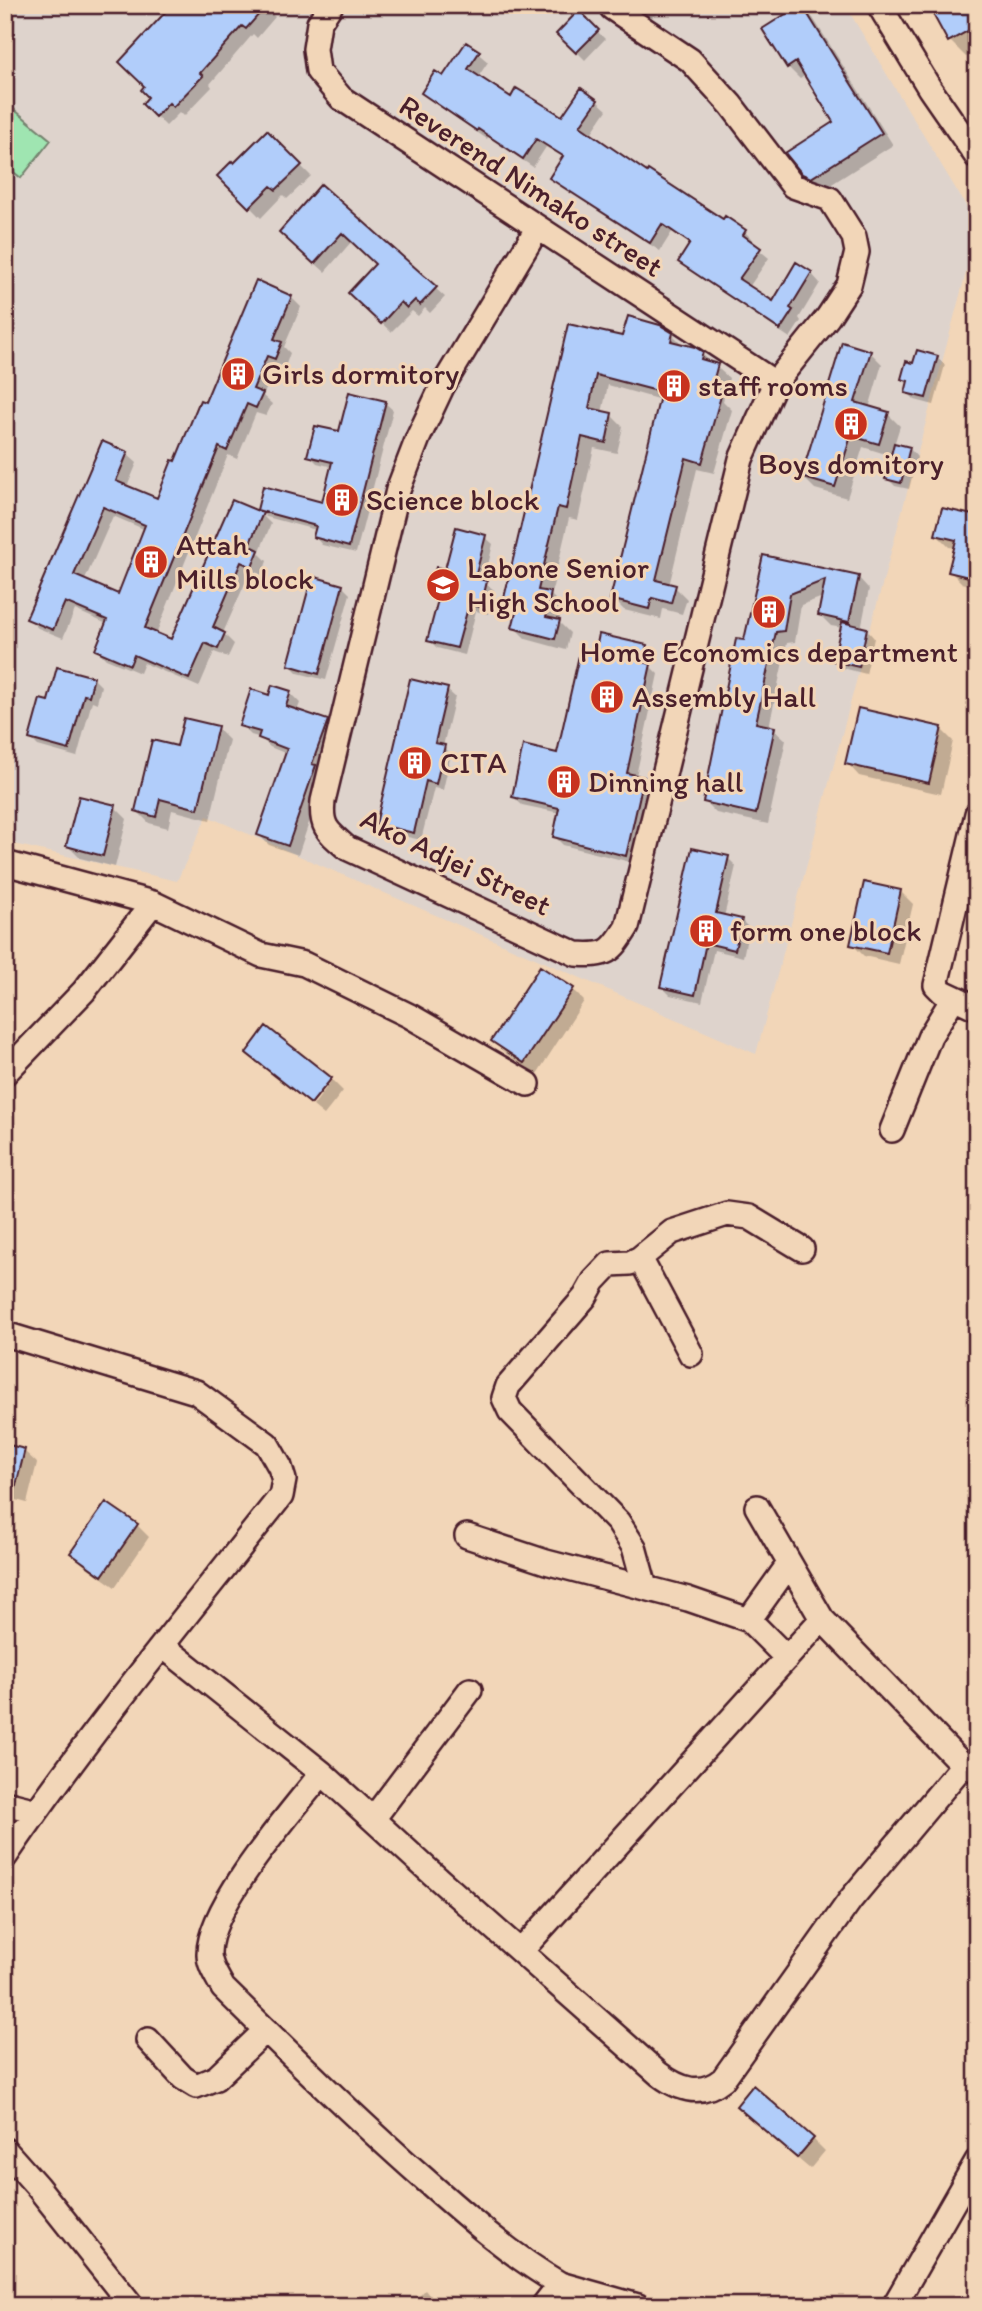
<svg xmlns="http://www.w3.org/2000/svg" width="982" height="2311" viewBox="0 0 982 2311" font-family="Itim,sans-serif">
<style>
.built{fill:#ded3cc}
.green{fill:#9fe5b1;stroke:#74826e;stroke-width:2}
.shadow{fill:#0003;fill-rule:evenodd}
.building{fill:#b1cdfa;stroke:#4a1f2b;stroke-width:2;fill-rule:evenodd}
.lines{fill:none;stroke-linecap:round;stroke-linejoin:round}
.minor-casing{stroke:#4a1f2b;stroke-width:28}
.minor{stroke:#f2d6b8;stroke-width:23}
.labels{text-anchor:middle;stroke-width:6;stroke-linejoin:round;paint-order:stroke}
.street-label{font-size:30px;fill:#4a1f2b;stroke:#f2d6b8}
.poi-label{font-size:30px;fill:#4a1f2b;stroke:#f2d6b8;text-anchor:start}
</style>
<rect width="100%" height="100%" fill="#f2d6b8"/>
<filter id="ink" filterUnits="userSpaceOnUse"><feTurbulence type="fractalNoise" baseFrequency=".0143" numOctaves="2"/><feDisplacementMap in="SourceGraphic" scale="14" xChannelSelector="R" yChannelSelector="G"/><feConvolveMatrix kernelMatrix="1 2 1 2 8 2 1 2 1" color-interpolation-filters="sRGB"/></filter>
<g filter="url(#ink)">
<path class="built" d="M5,5H845L977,224V232L756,1054L207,816L177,881L5,842Z"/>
<path class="green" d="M5,102L51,140L21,178L5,165Z"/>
<path class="shadow" d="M263,5L275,17L257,38L253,34L210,84L212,87L184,116L180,112L166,126L144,104Z
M635,5H665L666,7L651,18Z
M977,5V50L966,57L950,41Z
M801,6L813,18L893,145L824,189L816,186L803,173L836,123L806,75L800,79L788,67Z
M579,13L605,39L585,60L559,34Z
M467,44L488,62L478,77L511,99L562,118L582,90L597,101L607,110L590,135L647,174L724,222L745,232L754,241L752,244L769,258L749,287L773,303L811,273L820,283L799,318L801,321L790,338L690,271L680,261L691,245L672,232L660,251L561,187L552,178L564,158L546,147L533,167L488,137L487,139L433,102L423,93L443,79Z
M267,132L311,176L287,199L283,195L261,218L219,176L234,166Z
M321,186L445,297L430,313L425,308L418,316L412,311L391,332L350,293L377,265L352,241L325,272L291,242Z
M291,297L301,307L284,347L290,353L285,367L277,364L263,396L272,404L266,416L256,413L237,459L228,455L156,634L172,641L233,502L266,517L259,509L323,504L333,467L317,463L309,455L385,403L393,410L356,553L322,545L315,537L316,530L263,516L271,524L259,553L267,561L262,575L251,570L223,633L234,644L228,657L214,652L199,687L144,663L140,673L106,659L97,650L107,624L75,610L63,638L38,628L28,619L127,454L137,463L127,487L158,500L206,405ZM113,516L146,530L119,596L84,582Z
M569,326L624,338L672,334L684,346L702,354L729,378L723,401L732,410L714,473L697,469L669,586L675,587L687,599L682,614L663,609L661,619L624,610L612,598L661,400L608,385L602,413L611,415L623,427L617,453L594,448L578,520L569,518L551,595L562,606L559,622L570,633L566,650L526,639L514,627L519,610L506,597Z
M870,352L882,364L869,408L888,414L900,426L894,445L910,449L917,457L909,489L895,486L887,478L892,456L863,447L847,498L815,489L803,477Z
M937,357L945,365L934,405L915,400L907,392L909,385L903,379L914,365Z
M977,518V587L962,583L950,571L956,548L949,547L937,535Z
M485,537L493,544L484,582L494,590L488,614L476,611L465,655L437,648L429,640L439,601L431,593L447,572Z
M764,557L858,577L869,589L861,629L867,630L874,638L866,674L843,668L835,660L843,628L831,626L820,615L823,597L801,605L795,642L787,643L769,727L774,729L786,740L768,824L716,813L705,802L746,642Z
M342,586L350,594L326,680L298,673L290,665Z
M646,647L654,655L651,667L658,674L636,776L643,778L651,786L634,863L563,845L555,837L560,813L522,805L513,797L559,755L596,656Z
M93,678L101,686L97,703L92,701L77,757L38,746L31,739L49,704Z
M447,690L455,697L443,746L451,754L443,790L434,788L421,840L385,832L378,824Z
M290,693L300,703L297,711L327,722L336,732L325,776L298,855L269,845L259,835L287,754L270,747L261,738L251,735L241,725L270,697Z
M217,728L229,740L210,820L172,810L168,828L149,823L137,811L179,748Z
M941,729L953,741L941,794L859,776L847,763Z
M115,807L127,819L115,867L80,858L68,846Z
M728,858L736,866L724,917L741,920L749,928L743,957L714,950L702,1002L670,995L662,987Z
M866,884L901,892L913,904L899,964L864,956L852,944Z
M572,989L584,1001L537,1074L505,1053L493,1041Z
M248,1053L330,1078L310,1103Z
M332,1080L343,1091L324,1115L313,1106Z
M24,1451L37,1463L27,1503L5,1497Z
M137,1525L149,1537L115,1587L84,1565L72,1553Z
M750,2118L813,2139L825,2151L810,2169Z
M425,2290L438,2306H410Z"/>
<path class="building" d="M172,5H267L246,29L242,26L200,73L203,76L173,107L169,103L155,117L142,104L148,97L141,90L144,86L119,62Z
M800,5H802L882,133L811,178L802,174L785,153L833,122L796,62L787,68L762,29Z
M928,5H977V26L948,42Z
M579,10L599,30L576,53L556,34Z
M466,42L480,51L468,69L511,97L516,88L562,116L581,88L598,100L580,126L647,172L648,170L723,219L725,216L746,230L743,235L761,248L739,279L773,301L796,262L812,272L790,308L793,310L780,330L678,262L690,243L662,224L650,243L549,178L563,156L536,139L523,159L478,129L477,131L421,93L435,71L443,76Z
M267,130L302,165L276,190L271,186L249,208L217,176L232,161L234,163Z
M321,184L437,287L420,305L415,300L407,308L401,302L381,324L348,293L375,264L342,233L314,264L279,232Z
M256,280L292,296L274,339L282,342L275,359L267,356L253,389L263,393L256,408L247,404L227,451L219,447L145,628L171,639L232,500L263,513L249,545L259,550L252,567L241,562L213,627L225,633L218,649L205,643L189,679L134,655L130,665L95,650L107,620L65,602L53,630L26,619L102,441L128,452L116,481L157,498L172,460L175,461L200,400L205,402ZM103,507L145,525L118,594L74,575Z
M628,316L660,325L673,333L671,341L695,347L703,352L701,359L718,364L710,393L721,396L702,463L686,458L656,580L676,585L671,603L652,598L649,609L610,599L661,392L596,375L589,408L612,413L606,443L582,437L566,509L558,507L538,590L551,592L546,617L560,620L555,639L512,628L519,601L504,598L568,324L622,336Z
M842,342L871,351L855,402L889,412L879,444L851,436L835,487L801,477Z
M917,350L938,356L926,398L905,393L908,381L901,379L906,361L913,363Z
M349,392L386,401L349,547L313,537L316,526L257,510L263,486L322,502L332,462L307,456L315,426L339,431Z
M894,443L910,447L901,483L885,479Z
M942,508L977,516V579L948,572L956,540L935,535Z
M456,527L486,535L475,578L487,581L481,607L469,604L457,648L427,641L439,596L429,593L436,567L445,569Z
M763,555L859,576L849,622L818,615L825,580L790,594L784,631L776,632L756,723L775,727L756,814L703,802L736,639L744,640Z
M312,576L343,585L319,674L288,665Z
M842,622L867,628L859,667L833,661Z
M599,634L647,645L643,662L651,664L627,773L644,777L626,856L553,837L559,808L512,797L523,745L557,753L580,651L595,654Z
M57,667L94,677L89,696L84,695L69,750L29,739L40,699L48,701Z
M410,679L448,688L435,743L445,745L436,784L426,781L414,833L376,824Z
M272,685L291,691L286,706L328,720L312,764L316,765L288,846L257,835L287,749L258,738L260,732L239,726L251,689L269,695Z
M858,708L942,727L929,783L845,764Z
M184,718L218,726L198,809L160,799L156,817L135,811L152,740L177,746Z
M79,796L116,805L103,856L66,846Z
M692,848L729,856L716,913L742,919L735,950L706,943L695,995L660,987Z
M864,882L901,890L887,953L850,945Z
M540,966L574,988L524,1063L491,1041Z
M266,1026L332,1078L311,1104L246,1053Z
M5,1444L25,1449L11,1506L5,1505Z
M106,1502L138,1524L102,1576L70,1553Z
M753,2085L814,2138L797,2158L736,2106Z"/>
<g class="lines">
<g class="minor-casing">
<path id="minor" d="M331,5L319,23L315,49L318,71L341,98L775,383
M879,5L930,89L977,157
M537,229L442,387L418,438L398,490L323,801C320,827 328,832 347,848L576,954C607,956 611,953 627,927L741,459L775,383L828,317L849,285L857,252L854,237L830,199L793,186L731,105L690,60L612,8
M977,814L936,985L943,992L977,1008
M5,863L153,903L261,955L304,964L410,1016L528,1084
M5,1073L84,991L153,903
M892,1130L930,1036L954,997
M640,1258L691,1354
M5,1334L196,1392L267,1444L280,1467L284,1480L281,1496C187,1615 90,1732 5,1857
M757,1507L822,1619L963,1765L976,1770
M467,1536L546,1562L688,1599L749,1620L789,1564
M645,1587L634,1547L618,1522L510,1411L504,1398L508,1386L585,1297L594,1281L610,1264L630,1263L640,1258L672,1232L727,1214L749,1217L802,1249
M749,1620L787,1658
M163,1646L322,1773L426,1868L659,2074C680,2090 701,2097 723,2079L851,1899L963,1765
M322,1773C292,1811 208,1906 209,1954C209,1966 218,1978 223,1988C288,2052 353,2116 421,2176C465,2215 509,2254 560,2284
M5,1803L37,1811
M373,1819L470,1690
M521,1951L822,1619
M148,2040L183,2078L196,2086L216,2078L266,2030
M5,2150L37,2186L132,2306
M543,2306L560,2284L638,2306
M894,2306L977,2161"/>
</g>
<use href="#minor" class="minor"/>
</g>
</g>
<defs>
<g id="building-disc" transform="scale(1.75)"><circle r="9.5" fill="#c8321e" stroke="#f2d6b8"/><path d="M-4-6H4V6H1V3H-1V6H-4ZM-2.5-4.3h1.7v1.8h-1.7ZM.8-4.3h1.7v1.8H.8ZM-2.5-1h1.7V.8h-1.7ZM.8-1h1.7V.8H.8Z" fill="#fff"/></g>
<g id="school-disc" transform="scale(1.75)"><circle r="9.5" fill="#c8321e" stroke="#f2d6b8"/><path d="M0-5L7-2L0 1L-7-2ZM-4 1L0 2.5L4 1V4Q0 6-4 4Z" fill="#fff"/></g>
</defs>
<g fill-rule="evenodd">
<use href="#building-disc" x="238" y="374"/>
<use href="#building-disc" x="674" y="386"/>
<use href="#building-disc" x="851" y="424"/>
<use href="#building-disc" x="342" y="500"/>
<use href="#building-disc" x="151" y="562"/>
<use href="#school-disc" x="443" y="585"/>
<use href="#building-disc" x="769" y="612"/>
<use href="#building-disc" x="607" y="697"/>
<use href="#building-disc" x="415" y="763"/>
<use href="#building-disc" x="564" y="782"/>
<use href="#building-disc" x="706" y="931"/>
</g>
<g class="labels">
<g class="street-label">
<text transform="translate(531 186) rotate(33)" y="10">Reverend Nimako street</text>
<text transform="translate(456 862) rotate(26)" y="10">Ako Adjei Street</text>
</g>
<g class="poi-label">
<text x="262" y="384">Girls dormitory</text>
<text x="698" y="396">staff rooms</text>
<text x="851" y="474" text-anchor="middle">Boys domitory</text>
<text x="366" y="510">Science block</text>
<text x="176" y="555">Attah<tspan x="176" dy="34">Mills block</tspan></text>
<text x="467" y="578">Labone Senior<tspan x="467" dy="34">High School</tspan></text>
<text x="769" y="662" text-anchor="middle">Home Economics department</text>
<text x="632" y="707">Assembly Hall</text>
<text x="440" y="773">CITA</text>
<text x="588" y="792">Dinning hall</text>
<text x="730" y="941">form one block</text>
</g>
</g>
<rect width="982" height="2311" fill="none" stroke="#f2d6b8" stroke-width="28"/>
<rect x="14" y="14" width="954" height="2283" fill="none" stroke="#4a1f2b" stroke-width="2.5" filter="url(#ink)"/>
</svg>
